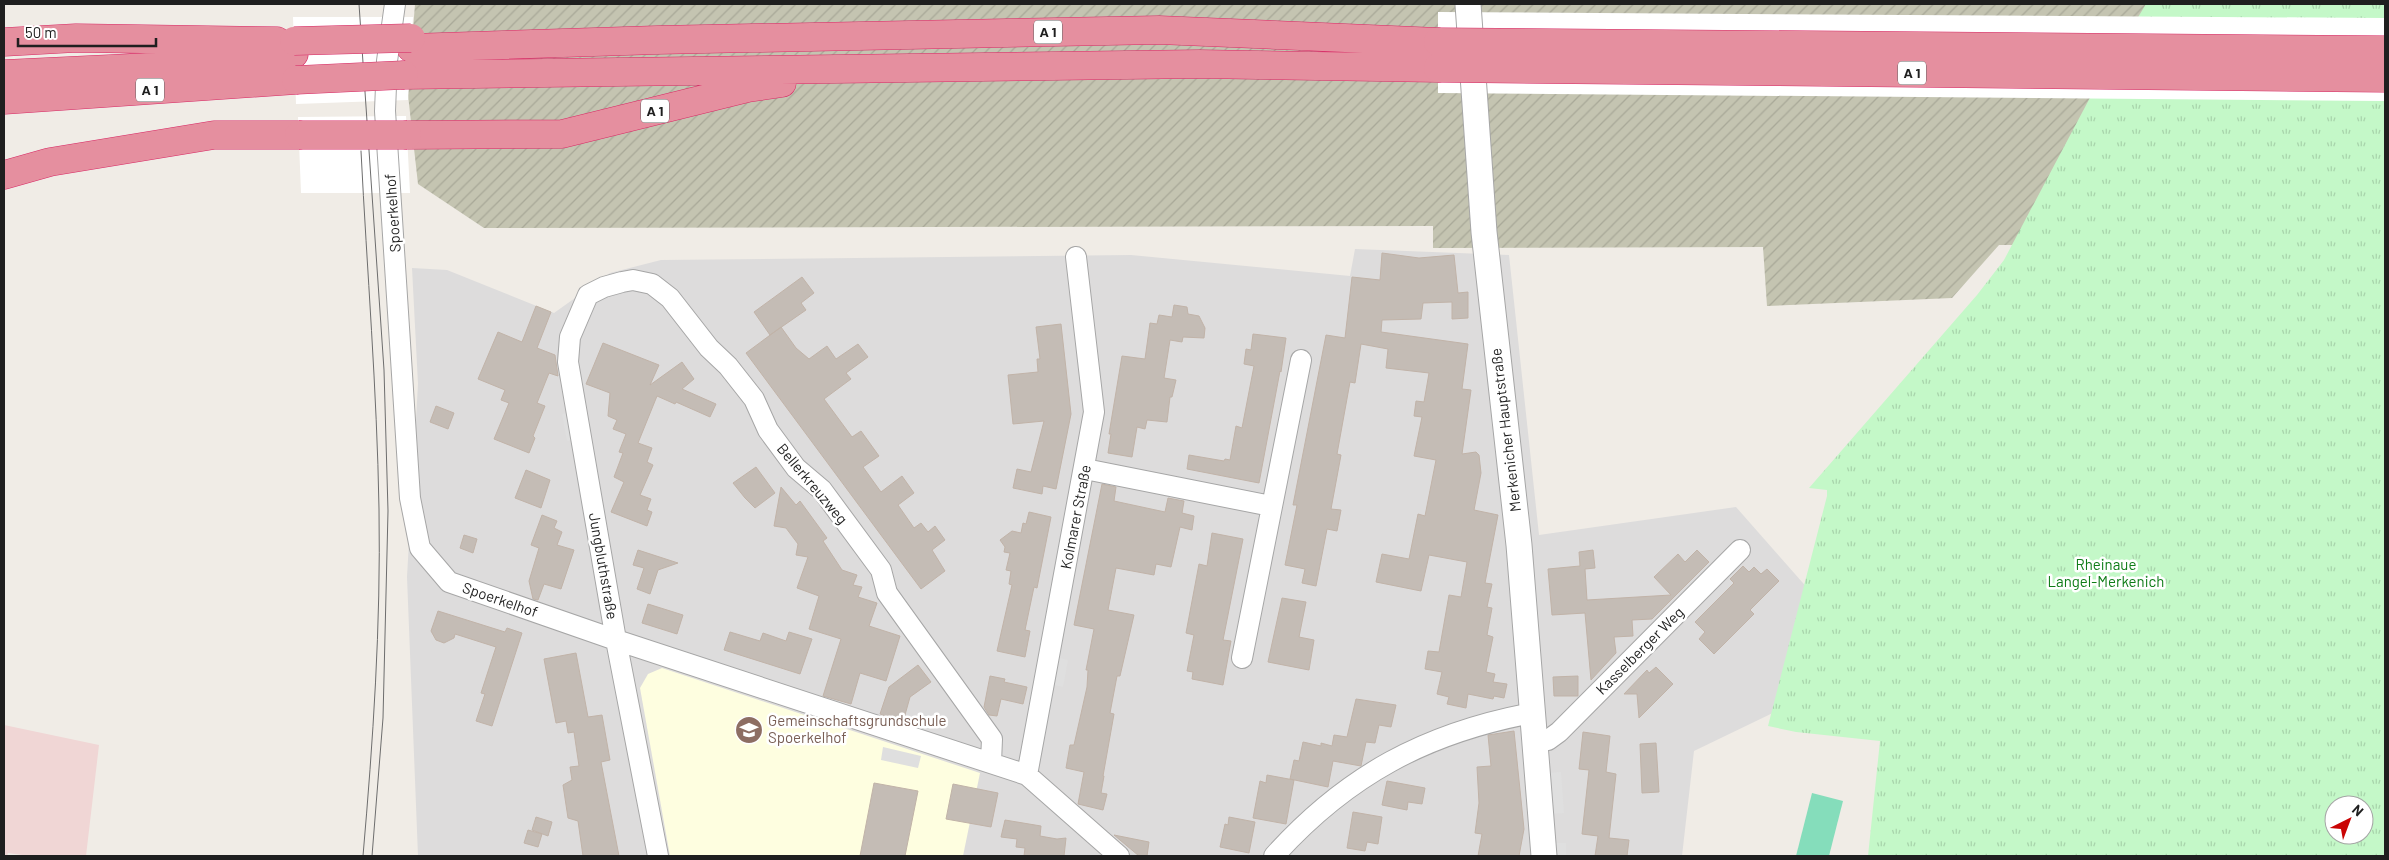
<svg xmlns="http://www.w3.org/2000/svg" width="2389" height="860" viewBox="0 0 2389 860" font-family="Barlow,sans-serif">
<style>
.residential{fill:#dddcdc}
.commercial{fill:#f0d6d5}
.education{fill:#fefee0}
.construction{fill:url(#construction-furrows)}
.park{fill:url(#park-tufts);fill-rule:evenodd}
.pitch{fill:#85ddbb}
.parking{fill:#dfdfdf}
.pier{fill:#fff}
.building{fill:#c4bcb5;stroke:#c1b3a8}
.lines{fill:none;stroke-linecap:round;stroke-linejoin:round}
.minor-casing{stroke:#a6a6a6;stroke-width:22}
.tertiary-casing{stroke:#a6a6a6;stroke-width:27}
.motorway-casing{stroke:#d82965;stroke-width:29}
.minor{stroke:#fff;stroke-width:20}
.tertiary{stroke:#fff;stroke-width:25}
.motorway{stroke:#e58f9f;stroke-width:28}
.tram{stroke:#6d6d6d;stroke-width:1}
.motorway-bridge-casing{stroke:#d82965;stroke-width:29;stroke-linecap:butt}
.motorway-bridge{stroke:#e58f9f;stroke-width:28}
.labels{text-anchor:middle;stroke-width:5;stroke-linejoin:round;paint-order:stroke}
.shield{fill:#fff;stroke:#626262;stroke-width:1}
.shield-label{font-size:14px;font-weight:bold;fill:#1f1f1f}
.street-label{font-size:15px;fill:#1f1f1f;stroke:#fff}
.park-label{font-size:15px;fill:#0e7c17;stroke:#fff}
.education-label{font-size:15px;fill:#785e54;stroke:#fff;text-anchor:start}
</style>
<defs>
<pattern id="construction-furrows" width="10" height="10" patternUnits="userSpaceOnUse" patternTransform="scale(1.25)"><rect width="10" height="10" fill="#c4c4b1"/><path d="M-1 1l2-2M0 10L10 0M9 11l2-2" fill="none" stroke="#a8a898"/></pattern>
<pattern id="park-tufts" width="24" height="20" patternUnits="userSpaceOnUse" patternTransform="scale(1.25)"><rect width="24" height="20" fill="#c4f8c8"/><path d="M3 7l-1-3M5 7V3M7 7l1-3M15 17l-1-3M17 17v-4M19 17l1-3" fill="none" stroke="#a8d4ab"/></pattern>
</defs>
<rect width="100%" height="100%" fill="#f0ece6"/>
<path class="residential" d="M1355,249L1509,255L1539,535L1736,507L1825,608L1783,708L1694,751L1682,856H418L407,577L418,384L412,268L447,270L554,313L610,273L661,260L1131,255L1350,276Z"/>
<path class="commercial" d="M4,725L99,745L86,856H29L8,853L7,856H4Z"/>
<path class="education" d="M662,668L980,773L963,856H670L640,688L648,674Z"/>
<path class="construction" d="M415,4H2385L2036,245H1999L1952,298L1767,306L1763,247L1433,248V226L484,228L418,184L408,95Z"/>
<path class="park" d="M2146,4H2385V856H1868L1880,741L1796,732L1768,726L1827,496V490L1809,488L1977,295L2004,260L2093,92ZM2334,805H2364V835H2334Z"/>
<path class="pitch" d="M1812,793L1843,801L1829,856H1796Z"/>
<path class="parking" d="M568,413L573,440L567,441L562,414Z
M1055,657L1068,660L1063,687L1050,684Z
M883,747L921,756L918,768L881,760Z
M1561,772L1564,813L1550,814L1547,773Z
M1552,843H1566V856H1552Z"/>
<path class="pier" d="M1438,12L2385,18V101L1438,93Z
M293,17H413L408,100L296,104Z
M406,116L410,193H301L298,117Z"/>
<path class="building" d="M1382,253L1419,258L1454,255L1458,293L1468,292V318L1452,319V302L1423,303L1421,319L1382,320L1381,332L1468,344L1462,389L1471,390L1462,454L1476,452L1479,455L1481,473L1474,510L1498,515L1485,583L1492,584L1487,607L1492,608L1487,635L1493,637L1486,672L1495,674L1493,682L1507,684L1504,698L1494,696L1493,699L1468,694L1466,708L1447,704L1449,697L1437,694L1442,672L1425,669L1428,651L1439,652L1449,595L1461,597L1467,562L1429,555L1421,591L1376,582L1382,554L1409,559L1418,514L1425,516L1436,460L1414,456L1422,417L1414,416L1416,401L1424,402L1429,373L1386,368L1388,349L1361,344L1355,383L1350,382L1337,454L1341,455L1331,509L1341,510L1337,531L1327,529L1316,586L1302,583L1305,569L1285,565L1297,505H1293L1326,335L1345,338L1352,277L1380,280Z
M802,277L814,293L801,303L806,310L770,335L754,312Z
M1174,305L1187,307L1188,314L1199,316L1205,328L1204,338L1183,337L1182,342L1170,340L1164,378L1176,380L1172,397H1170L1167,422L1147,420L1145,429L1137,427L1132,457L1108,453L1111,434H1109L1122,356L1145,359L1150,323L1157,324L1159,315L1172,317Z
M536,306L551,312L537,348L555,355L558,376L549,373L537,403L545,406L533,436L535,438L529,453L494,439L509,403L501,400L505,390L478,379L498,332L522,342Z
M1061,324L1071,414L1056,489L1043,486L1042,494L1013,488L1017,469L1031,472L1044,421L1013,424L1008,375L1038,372L1037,359H1040L1036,327Z
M781,327L796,348L809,359L827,346L836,359L858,344L868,357L846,373L851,379L824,399L852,437L861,431L879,456L863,467L881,492L902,476L914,493L898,505L914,528L921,523L928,532L935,526L945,540L932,550L945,571L921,589L746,353Z
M1253,334L1286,338L1281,372L1280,371L1259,483L1187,469L1189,455L1224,461L1225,459L1230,460L1236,426L1242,428L1254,366L1244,364L1246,349L1251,350Z
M603,343L659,365L650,385L682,362L694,379L682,389L716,404L710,417L676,402L675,404L657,396L638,443L652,448L647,462L653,465L640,495L651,499L647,510L652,512L647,526L611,512L624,482L614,477L623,453L619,452L626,434L613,429L617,420L608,416L610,393L586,384Z
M436,406L454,413L448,429L430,422Z
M756,467L775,493L755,508L745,498L733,483Z
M526,470L550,480L541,508L515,498Z
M1102,484L1116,487L1114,501L1165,512L1168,498L1184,501L1182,513L1194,516L1192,530L1180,527L1171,567L1156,564L1154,575L1116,568L1108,610L1134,615L1120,676H1117L1110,713L1114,714L1103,776H1104L1101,793L1107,794L1103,810L1078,804L1084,772L1066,768L1070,745H1074L1087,687L1088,670H1086L1094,629L1074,625Z
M781,487L796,505L800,501L827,538L823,541L842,570L857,575L853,585L862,587L858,597L877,603L869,626L900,636L886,681L860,673L851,704L823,696L841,639L809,629L819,596L797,588L808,557L796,555L798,544L786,528L774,526Z
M1029,512L1051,517L1037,588L1034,587L1025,630L1030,631L1025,657L997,651L1012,585L1009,584L1011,571L1006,570L1010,553L1004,552L1005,547L1000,540L1012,531L1021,533L1023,523L1026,524Z
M542,515L557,521L554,528L562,532L557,545L574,550L561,589L544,584L538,600L533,599L529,581L539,548L531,545Z
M1212,533L1243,539L1223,640L1231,641L1223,685L1192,679L1193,672L1187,671L1194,635L1186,633L1199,564L1207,566Z
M464,535L477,539L473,553L460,548Z
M638,550L678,563L658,570L650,594L637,589L644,568L633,565Z
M1593,550L1595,568L1585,569L1587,600L1671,595L1654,577L1678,554L1685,562L1697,550L1709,562L1652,619L1632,620L1633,636L1614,637L1616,653L1591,680L1585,613L1552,615L1548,569L1580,566L1579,552Z
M1743,566L1749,572L1754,567L1761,574L1767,569L1779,581L1750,610L1754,614L1714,654L1699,639L1705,632L1695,622L1734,583L1730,579Z
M1282,598L1306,602L1299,637L1314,640L1309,670L1268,662Z
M648,604L683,615L677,634L642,623Z
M438,611L505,632L507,628L522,633L492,726L476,721L485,694L481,693L496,647L455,634L454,638L444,643L436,640L431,631Z
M730,632L760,641L763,633L786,641L789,632L812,639L800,674L724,650Z
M576,653L588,717L602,715L610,760L601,762L619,856H583L578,821L568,818L563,785L572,780L570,767L579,766L574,732L568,733L566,721L556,723L544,659Z
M918,665L931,682L910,697L903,722L880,714L889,687Z
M1656,667L1673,684L1639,718L1637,694H1624L1647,670L1649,673Z
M990,676L1005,679L1004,682L1027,687L1023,704L1001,699L997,716L989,715L984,707Z
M1578,676V696H1554L1553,677Z
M1356,699L1396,705L1391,727L1379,725L1375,743L1366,742L1361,766L1333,761L1328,787L1290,779L1294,760L1299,761L1303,742L1321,746V743L1332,746L1334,735L1347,737Z
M1514,731L1524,829L1519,856H1478L1482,834L1475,833L1479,803L1477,767L1491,766L1488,735Z
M1583,732L1610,736L1606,772L1616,774L1609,838L1629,840L1627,856H1595L1598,836L1582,834L1589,770L1579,769Z
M1656,743L1659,792L1642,793L1640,744Z
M1267,775L1294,780L1286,824L1253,818L1260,781L1266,783Z
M1387,781L1425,788L1422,804L1408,802L1407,810L1382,805Z
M874,783L918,791L905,856H860Z
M953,784L998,793L991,827L946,819Z
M1353,812L1382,817L1378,844L1367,842L1365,851L1347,848Z
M536,817L552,822L548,836L532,830Z
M1229,817L1255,822L1249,853L1220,847L1225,824L1228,825Z
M1005,820L1041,826L1040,836L1057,839L1066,838L1064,856H1024L1025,848L1016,847L1017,839L1001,837Z
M528,830L542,834L538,847L524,843Z
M1114,835L1149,842L1147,856H1139Z"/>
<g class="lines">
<g class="minor-casing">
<path id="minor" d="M395,4L387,61L385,111L410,498L420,548L449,582L616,640L1027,775L1119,856
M1085,469L1271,506
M1242,658L1301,360
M1535,741L1548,740L1559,732L1740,550
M1027,775L1094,412L1076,257
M658,856L616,640L568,362L570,337L588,295L604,287L622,282L633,280L652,284L670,298L709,348L728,366L754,399L768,430L796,468L822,490L881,570L887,593L992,739L991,762
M1274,856C1347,775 1426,733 1532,713"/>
</g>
<g class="tertiary-casing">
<path id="tertiary" d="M1468,4L1484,232L1519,545L1544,856"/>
</g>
<g class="motorway-casing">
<path id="motorway" d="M4,42L76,38L277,41
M411,48L657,40L1159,30L1438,42
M4,74L173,66L294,54
M404,75L1199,64L1438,68
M4,100L296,80
M407,135L562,134L748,88L782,83
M4,175L50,162L214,135H299"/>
</g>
<use href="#minor" class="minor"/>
<use href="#tertiary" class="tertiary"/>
<use href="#motorway" class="motorway"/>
<path class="tram" d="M359,4L384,370L388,511L383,718L372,856
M361,151C367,271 377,390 379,509C381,625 373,741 363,856"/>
<g class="motorway-bridge-casing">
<path id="motorway-bridge" d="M294,41L411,38
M1438,42L2385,50
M1438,68L2385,78
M296,80L404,75
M299,135H407"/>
</g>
<use href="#motorway-bridge" class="motorway-bridge"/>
</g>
<defs>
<g id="school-disc" transform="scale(1.4375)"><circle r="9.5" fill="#8d6e63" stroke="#fff"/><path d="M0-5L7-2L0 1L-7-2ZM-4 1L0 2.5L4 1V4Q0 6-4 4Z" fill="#fff"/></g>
</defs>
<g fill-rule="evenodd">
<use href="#school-disc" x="749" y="730"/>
</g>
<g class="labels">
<g class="shield">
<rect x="1034" y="20.5" width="28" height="23" rx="4"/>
<rect x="1898" y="61.5" width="28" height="23" rx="4"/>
<rect x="136" y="78.5" width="28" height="23" rx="4"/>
<rect x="641" y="99.5" width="28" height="23" rx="4"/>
</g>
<g class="shield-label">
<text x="1048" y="37">A 1</text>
<text x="1912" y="78">A 1</text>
<text x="150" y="95">A 1</text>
<text x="655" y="116">A 1</text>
</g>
<g class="street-label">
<text transform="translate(393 213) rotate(-94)" y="5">Spoerkelhof</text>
<text transform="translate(1506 430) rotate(-97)" y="5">Merkenicher Hauptstraße</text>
<text transform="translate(812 484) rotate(50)" y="5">Bellerkreuzweg</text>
<text transform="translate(1076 517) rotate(-79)" y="5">Kolmarer Straße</text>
<text transform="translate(603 566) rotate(80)" y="5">Jungbluthstraße</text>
<text transform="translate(500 600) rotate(19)" y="5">Spoerkelhof</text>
<text transform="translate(1640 651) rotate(-45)" y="5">Kasselberger Weg</text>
</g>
<g class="park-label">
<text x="2106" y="570">Rheinaue<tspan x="2106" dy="17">Langel-Merkenich</tspan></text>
</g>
<g class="education-label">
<text x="768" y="726">Gemeinschaftsgrundschule<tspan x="768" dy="17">Spoerkelhof</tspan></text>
</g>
</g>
<rect width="2389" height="860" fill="none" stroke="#1f1f1f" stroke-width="10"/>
<g transform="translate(2349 820) rotate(42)"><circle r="24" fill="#ffffff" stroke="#a5a5a5"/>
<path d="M0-4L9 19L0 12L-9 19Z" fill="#ca0404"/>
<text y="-8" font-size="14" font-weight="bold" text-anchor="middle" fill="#1f1f1f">N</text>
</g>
<path d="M18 38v8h138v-8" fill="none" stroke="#1f1f1f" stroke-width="2.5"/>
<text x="25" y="38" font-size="15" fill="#1f1f1f" stroke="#ffffff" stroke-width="4" paint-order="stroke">50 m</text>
</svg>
